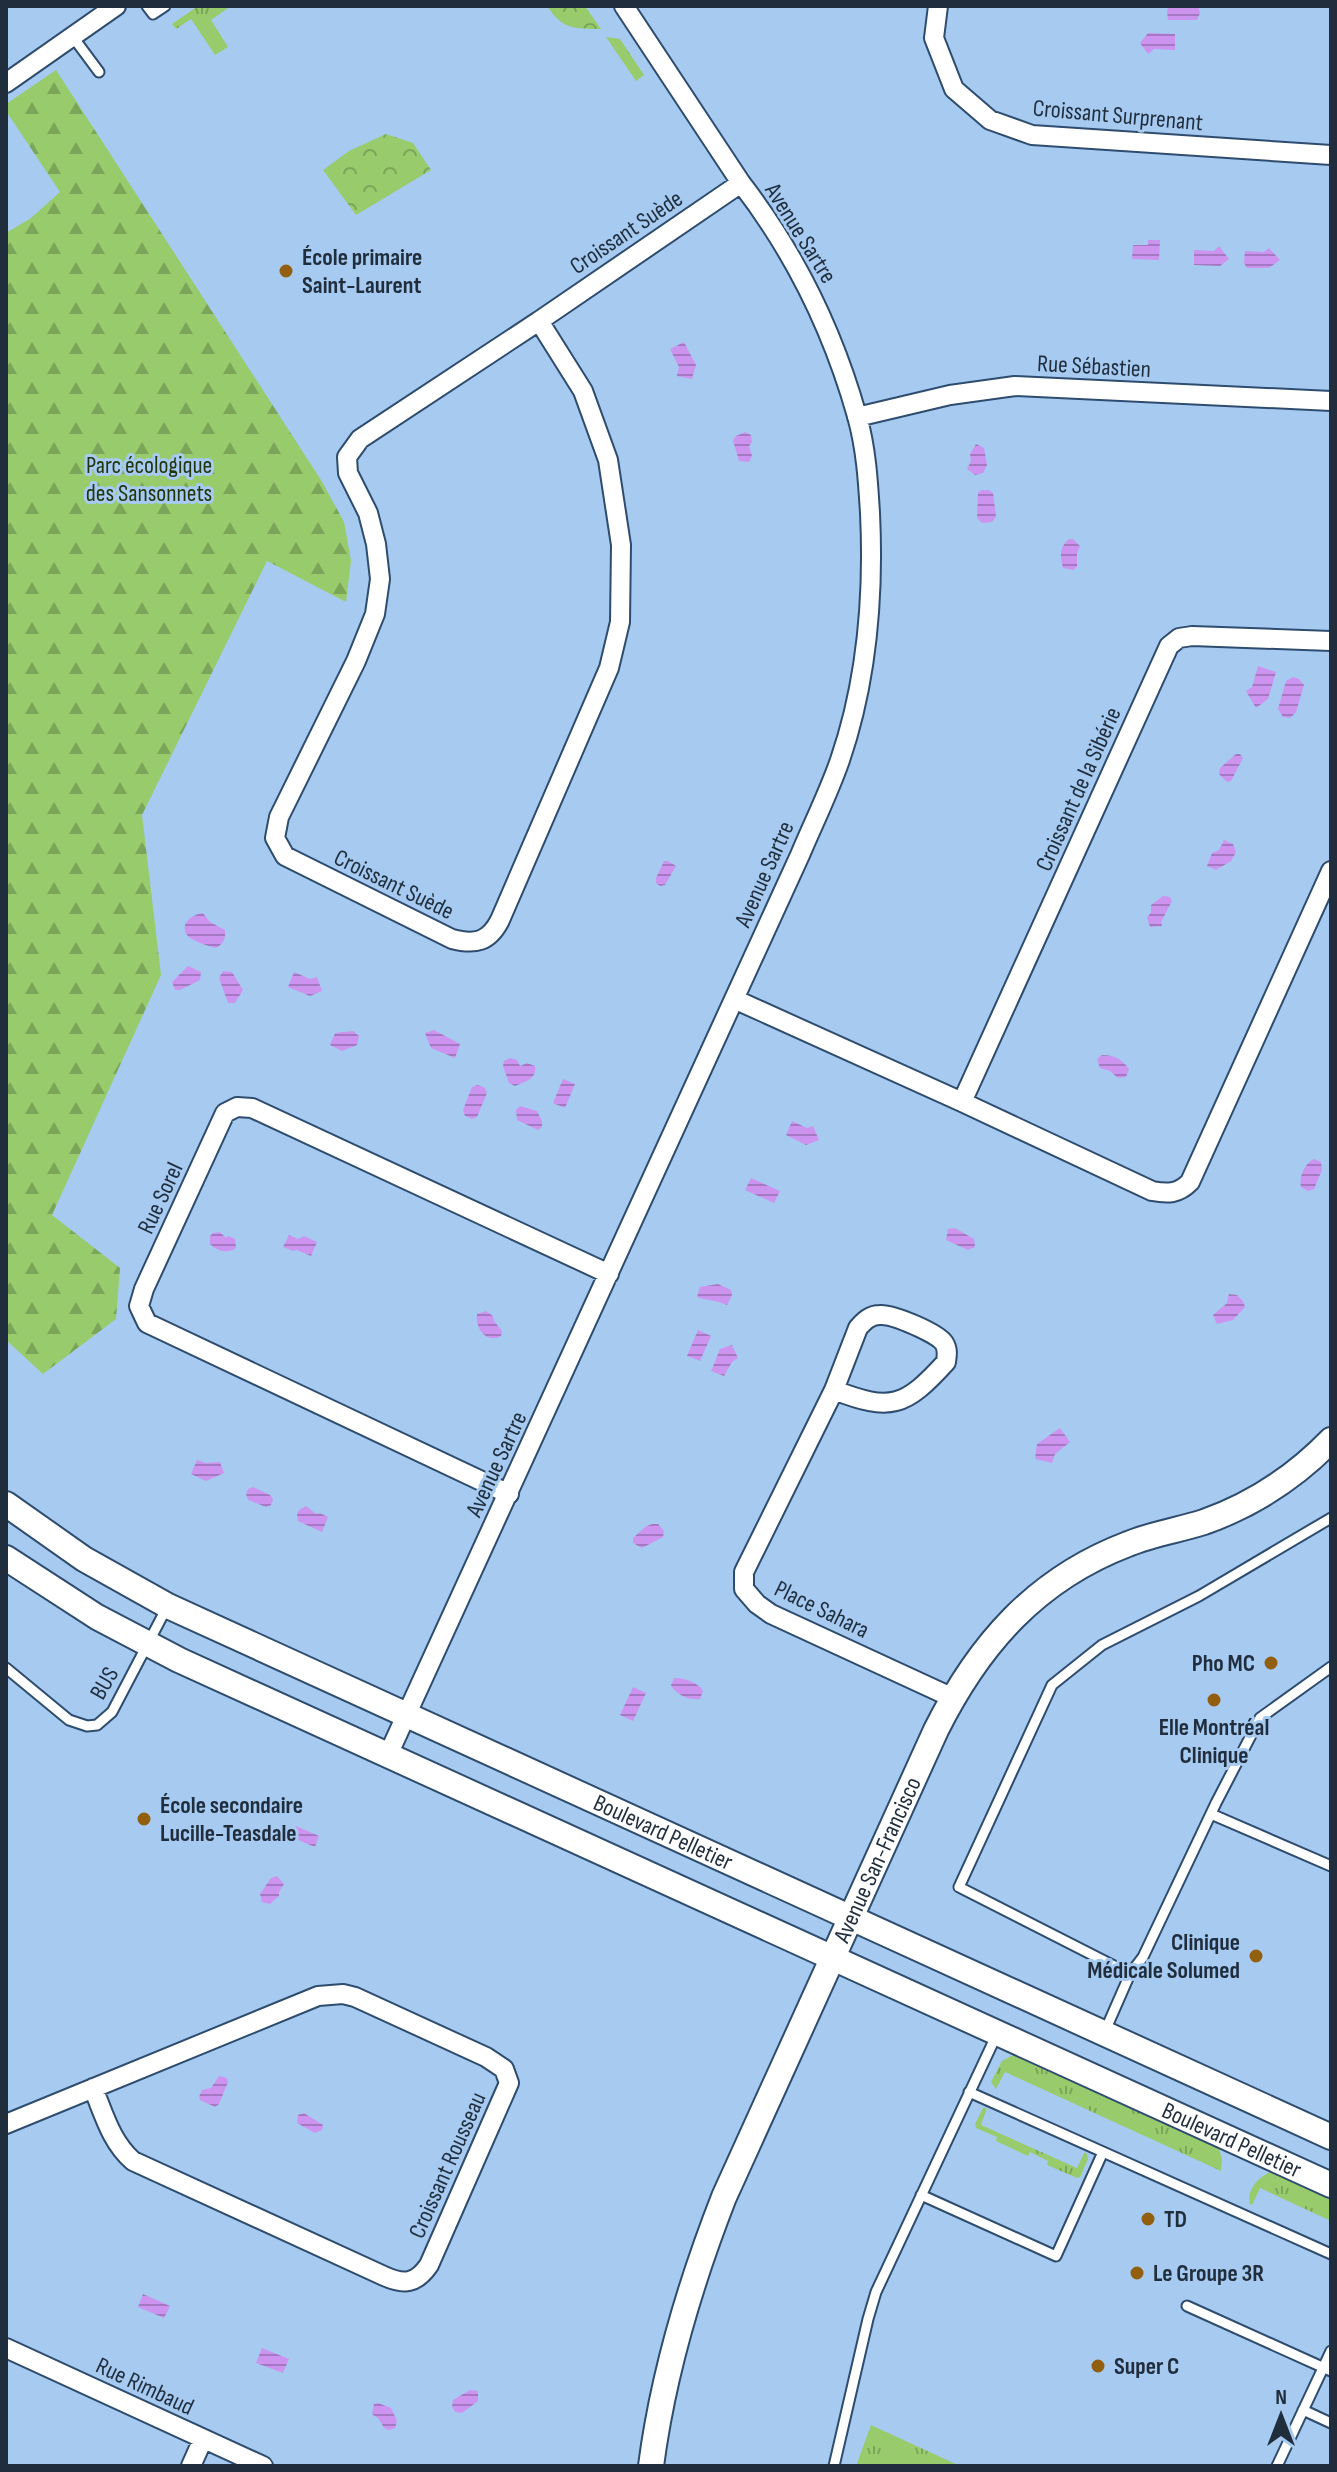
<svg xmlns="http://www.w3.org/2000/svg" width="1337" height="2472" viewBox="0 0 1337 2472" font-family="'Sofia Sans Condensed',sans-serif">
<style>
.grass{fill:url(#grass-tufts)}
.forest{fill:url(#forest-firs)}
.park{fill:url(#park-crowns)}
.water{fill:url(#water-rules)}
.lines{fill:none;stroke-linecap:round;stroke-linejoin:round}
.service-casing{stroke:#2e4c6d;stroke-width:13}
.minor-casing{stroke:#2e4c6d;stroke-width:22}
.tertiary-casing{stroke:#2e4c6d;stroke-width:28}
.service{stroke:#fff;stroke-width:9}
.minor{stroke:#fff;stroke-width:18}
.tertiary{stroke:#fff;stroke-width:24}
.poi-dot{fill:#915f0e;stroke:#a7caf1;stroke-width:3}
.labels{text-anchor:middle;stroke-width:6;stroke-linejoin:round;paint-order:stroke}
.street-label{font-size:24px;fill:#1f2d3c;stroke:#a7caf1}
.poi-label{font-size:24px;font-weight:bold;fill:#1f2d3c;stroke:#a7caf1;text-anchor:start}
.park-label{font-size:24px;fill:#21350c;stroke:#a7caf1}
</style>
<defs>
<pattern id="grass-tufts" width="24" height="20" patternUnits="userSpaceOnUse" patternTransform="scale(2)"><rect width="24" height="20" fill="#98cb6b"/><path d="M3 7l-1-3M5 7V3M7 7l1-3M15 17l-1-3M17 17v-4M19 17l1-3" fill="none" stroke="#7ba559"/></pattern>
<pattern id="forest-firs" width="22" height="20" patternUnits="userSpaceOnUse" patternTransform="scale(2)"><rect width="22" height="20" fill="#98cb6b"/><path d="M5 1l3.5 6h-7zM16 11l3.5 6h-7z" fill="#7ba559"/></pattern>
<pattern id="park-crowns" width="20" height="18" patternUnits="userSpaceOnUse" patternTransform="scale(2)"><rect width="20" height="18" fill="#98cb6b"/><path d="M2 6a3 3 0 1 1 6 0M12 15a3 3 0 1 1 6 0" fill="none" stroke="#7ba559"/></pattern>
<pattern id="water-rules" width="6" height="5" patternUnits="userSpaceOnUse" patternTransform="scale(2)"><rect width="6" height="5" fill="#cc93ef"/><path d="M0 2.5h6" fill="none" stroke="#a578c3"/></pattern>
</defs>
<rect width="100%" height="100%" fill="#a7caf1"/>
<path class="grass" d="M198,6H231L211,20L228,47L215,55L191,19L176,29L172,24Z
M606,37L620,39L644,75L636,81Z
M1013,2055L1219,2149L1222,2159L1221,2171L1005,2072L996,2089L991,2082L1002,2061Z
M983,2108H987L981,2125L1077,2168L1084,2153L1087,2154L1088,2159L1080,2177L1077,2178L1047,2165L1048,2161L1030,2152L1028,2156L996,2141L997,2137L976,2128L975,2124Z
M1270,2172L1331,2200V2221L1260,2188L1252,2205L1250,2204C1246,2190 1258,2178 1270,2172Z
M871,2425L960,2466H856Z"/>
<path class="forest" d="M56,70L321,480L344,522L351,561L346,602L267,561L142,815L161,975L52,1215L120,1268L116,1319L43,1374L6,1340V233L31,218L60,192L6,111V104Z"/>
<path class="park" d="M547,6H585L601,29C574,29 562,29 547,6Z
M386,134L413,143L431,170L356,215L323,170L349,151Z"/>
<path class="water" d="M1169,6H1198L1200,13L1197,20H1168L1167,11Z
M1148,33L1175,34V50L1154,49L1148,54L1140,43Z
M1148,240H1160L1159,260L1132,259L1133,245H1148Z
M1219,246L1229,259L1220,266L1194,265V250L1214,251Z
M1269,248L1280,260L1269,268H1247L1244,263L1245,251L1264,252Z
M684,342L696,365L692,379L677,376L679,367L670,349Z
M745,432L751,435L752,442L749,446L752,456L749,462L739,461L733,440L736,436Z
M976,444L984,448L987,465L983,473L975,475L967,469L971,461L970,454Z
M981,490H989L993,493L996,517L992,522L982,523L977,518L978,493Z
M1069,539H1073L1080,546L1077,554V567L1073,570L1063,568C1060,555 1059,548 1069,539Z
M1258,666L1276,672L1268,699L1256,708L1246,691L1252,687Z
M1293,677L1299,679L1304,685L1296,712L1290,718L1283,717L1278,709L1286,681Z
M1236,754H1240L1243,758L1231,781L1227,782L1219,774L1220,768Z
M1224,840L1233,844L1236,852L1231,861L1216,870L1207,866L1212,853L1219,850Z
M664,861H668L676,866L665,885L660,886L656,883V878Z
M1163,896L1170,897L1172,901L1161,922L1162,926L1150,927L1147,918L1151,912V905Z
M203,913L210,922L225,930C226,938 223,944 216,948C210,947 190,940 187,935C179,923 193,914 203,913Z
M188,966L201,972L200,980L180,990H175L172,982Z
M223,971L232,972L243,990L235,1003H228L219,978Z
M294,972L310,979L317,977L322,991L310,996L288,987Z
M434,1030L460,1044L455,1058L431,1048L425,1033Z
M353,1031L359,1036L357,1045L342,1051L330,1045L335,1033Z
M1102,1055C1114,1055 1122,1059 1129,1069L1126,1077L1118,1078L1110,1071L1100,1068L1097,1059Z
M510,1058L517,1060L520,1066L527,1063L535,1066C537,1079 526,1081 515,1086L509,1083L503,1066L504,1061Z
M563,1079L575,1084L565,1108L553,1103Z
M478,1085L485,1088L487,1093L477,1117L472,1119L465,1116L463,1110L472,1087Z
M520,1106L537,1111L542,1121V1127L538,1130L517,1120L516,1110Z
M792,1121L807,1128L813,1126L819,1140L806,1145L786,1135Z
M1314,1159L1321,1162L1322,1170L1314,1189L1308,1191L1301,1187C1299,1177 1304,1164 1314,1159Z
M751,1178L780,1191L774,1203L745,1190Z
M955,1228L974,1239L975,1247L968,1250L946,1240L948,1229Z
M220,1232L226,1238L228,1236L235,1239L236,1248C227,1254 217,1251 210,1244V1236L213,1233Z
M289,1235L298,1239L304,1236L317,1242L311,1256L297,1250L293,1251L283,1247Z
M718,1284L731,1290L732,1295L727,1305C717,1300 708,1301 697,1297L700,1287Z
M1229,1294L1237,1295L1243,1301L1245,1307L1233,1320L1217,1324L1213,1315L1227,1303Z
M486,1311L493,1316L494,1321L502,1331L501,1336C487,1344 475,1329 477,1314Z
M698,1330L711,1336L700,1361L687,1356Z
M732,1345L738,1358L732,1362L724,1376L711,1371L720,1349Z
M1060,1428L1070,1442L1055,1454L1052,1463L1035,1459L1037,1444Z
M197,1460L206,1463L220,1462L224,1473L206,1481L191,1474Z
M253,1487L270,1495L273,1499L271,1505L266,1507L248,1500L246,1494L248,1489Z
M306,1506L316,1514L320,1513L328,1517L322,1532L298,1521L297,1514L299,1510Z
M652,1524H658L664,1531L663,1537L642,1548L633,1543V1538L645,1527Z
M674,1678C684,1678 698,1682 703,1691L700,1699C690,1701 675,1694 671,1685Z
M633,1687L646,1693L633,1721L620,1715Z
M296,1826L319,1836L315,1847L291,1837Z
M277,1876L284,1884L279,1892V1896L270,1904L262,1902L260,1894L271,1878Z
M219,2076L227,2078L228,2082L219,2104L215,2107L200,2100L199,2097L202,2090L211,2088Z
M304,2113L323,2125L322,2130L315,2133L297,2123L298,2115Z
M143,2294L170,2306L164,2318L138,2307Z
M262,2348L289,2359L283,2373L256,2363Z
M470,2390L478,2391V2401L462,2413L455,2412L452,2406L453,2400Z
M378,2403L391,2408L397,2421L395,2428L389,2430L384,2428L379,2419L372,2414L374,2404Z"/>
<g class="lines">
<g class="service-casing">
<path id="service" d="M147,6L153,14L165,6
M73,37L99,72
M6,1668L69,1720L87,1726L97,1725L112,1712L166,1609
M1211,1814L1331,1866
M1130,1974L959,1887L1052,1685L1102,1645L1199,1596L1331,1518
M1105,2031L1130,1974L1143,1957L1216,1803L1260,1718L1331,1667
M969,2092L1331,2254
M921,2195L1056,2256L1103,2152
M1187,2306L1331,2371
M1303,2410L1331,2423
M834,2466L868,2319L876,2292L997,2034
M1277,2466L1331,2351"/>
</g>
<g class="minor-casing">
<path id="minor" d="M938,6L934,38L954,89L990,120L1032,135L1331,155
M6,83L116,6
M539,321L583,391L608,460L621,545L620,622L609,668L500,920C489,942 475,945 452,939L285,856L275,838L279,817L356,661L375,614L380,579L376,544L368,513L348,473L347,457L360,439Z
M539,321L741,183
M857,417L950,395L1015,386L1331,401
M734,999L962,1102L1152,1191C1168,1194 1178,1194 1190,1182L1331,871
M962,1102L1169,646L1179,638L1192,636L1331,641
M834,1390C891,1412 905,1407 946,1362C947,1355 948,1349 944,1343C937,1333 893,1314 880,1315C870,1315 864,1321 858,1328L834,1390L744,1572V1589L757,1604L771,1614L953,1698
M509,1494L147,1323L139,1306L144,1289L225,1113L237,1107L252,1108L609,1274
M388,1755L800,855C813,824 829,792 840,760C867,681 874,596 870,513C868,480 866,448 857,416C833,331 795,253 741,183L624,6
M6,2124L318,1996L343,1994L355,1997L486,2057L504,2069L509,2083L429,2265C416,2284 404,2285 384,2276L133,2161C111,2142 104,2114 93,2088
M6,2348L263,2466
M191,2466L203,2439"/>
</g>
<g class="tertiary-casing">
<g id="tertiary">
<path id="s1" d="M6,1504L84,1559L168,1606L1331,2137"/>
<path id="s2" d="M6,1558L97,1617L179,1660L1331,2185"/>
<path id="s3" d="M651,2466C663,2374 690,2284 724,2197L936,1730C979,1644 1036,1579 1128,1544C1152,1534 1179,1530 1204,1522C1252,1505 1295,1477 1331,1440"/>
</g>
</g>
<use href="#service" class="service"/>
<use href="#minor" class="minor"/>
<use href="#tertiary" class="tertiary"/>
</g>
<g class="poi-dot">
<circle cx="286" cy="271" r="8"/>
<circle cx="1271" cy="1663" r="8"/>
<circle cx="1214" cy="1700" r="8"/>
<circle cx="144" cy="1819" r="8"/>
<circle cx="1256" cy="1956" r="8"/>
<circle cx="1148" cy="2219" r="8"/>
<circle cx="1137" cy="2273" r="8"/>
<circle cx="1098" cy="2366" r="8"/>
</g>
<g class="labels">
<g class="street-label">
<text transform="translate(1118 115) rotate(5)" y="8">Croissant Surprenant</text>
<text transform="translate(626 232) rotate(-34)" y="8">Croissant Suède</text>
<text transform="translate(801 233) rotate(58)" y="8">Avenue Sartre</text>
<text transform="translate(1094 366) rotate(3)" y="8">Rue Sébastien</text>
<text transform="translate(1078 789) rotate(-66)" y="8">Croissant de la Sibérie</text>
<text transform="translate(764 874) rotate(-66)" y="8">Avenue Sartre</text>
<text transform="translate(394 884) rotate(26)" y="8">Croissant Suède</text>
<text transform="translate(160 1198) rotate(-65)" y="8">Rue Sorel</text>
<text transform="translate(496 1464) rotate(-65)" y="8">Avenue Sartre</text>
<text transform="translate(822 1609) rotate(26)" y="8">Place Sahara</text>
<text transform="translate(104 1683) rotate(-60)" y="8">BUS</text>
<text dy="8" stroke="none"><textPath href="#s1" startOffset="736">Boulevard Pelletier</textPath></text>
<text dy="8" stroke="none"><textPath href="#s3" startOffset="650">Avenue San-Francisco</textPath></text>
<text dy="8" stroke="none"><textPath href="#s2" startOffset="1358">Boulevard Pelletier</textPath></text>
<text transform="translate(447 2165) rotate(-66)" y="8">Croissant Rousseau</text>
<text transform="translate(145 2386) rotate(25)" y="8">Rue Rimbaud</text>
</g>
<g class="poi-label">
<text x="302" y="265">École primaire<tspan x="302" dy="28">Saint-Laurent</tspan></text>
<text x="1255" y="1671" text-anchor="end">Pho MC</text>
<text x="1214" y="1735" text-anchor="middle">Elle Montréal<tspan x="1214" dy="28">Clinique</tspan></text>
<text x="160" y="1813">École secondaire<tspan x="160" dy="28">Lucille-Teasdale</tspan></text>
<text x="1240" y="1950" text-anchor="end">Clinique<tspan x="1240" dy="28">Médicale Solumed</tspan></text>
<text x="1164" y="2227">TD</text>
<text x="1153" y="2281">Le Groupe 3R</text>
<text x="1114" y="2374">Super C</text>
</g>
<g class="park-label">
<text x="149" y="473">Parc écologique<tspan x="149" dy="28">des Sansonnets</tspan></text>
</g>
</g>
<rect width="1337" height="2472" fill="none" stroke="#1f2d3c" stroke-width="16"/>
<g transform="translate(1281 2416)" stroke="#a7caf1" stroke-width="6" paint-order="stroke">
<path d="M0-6L14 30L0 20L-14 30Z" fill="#1f2d3c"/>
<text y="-12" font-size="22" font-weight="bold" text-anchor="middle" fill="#1f2d3c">N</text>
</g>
</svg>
